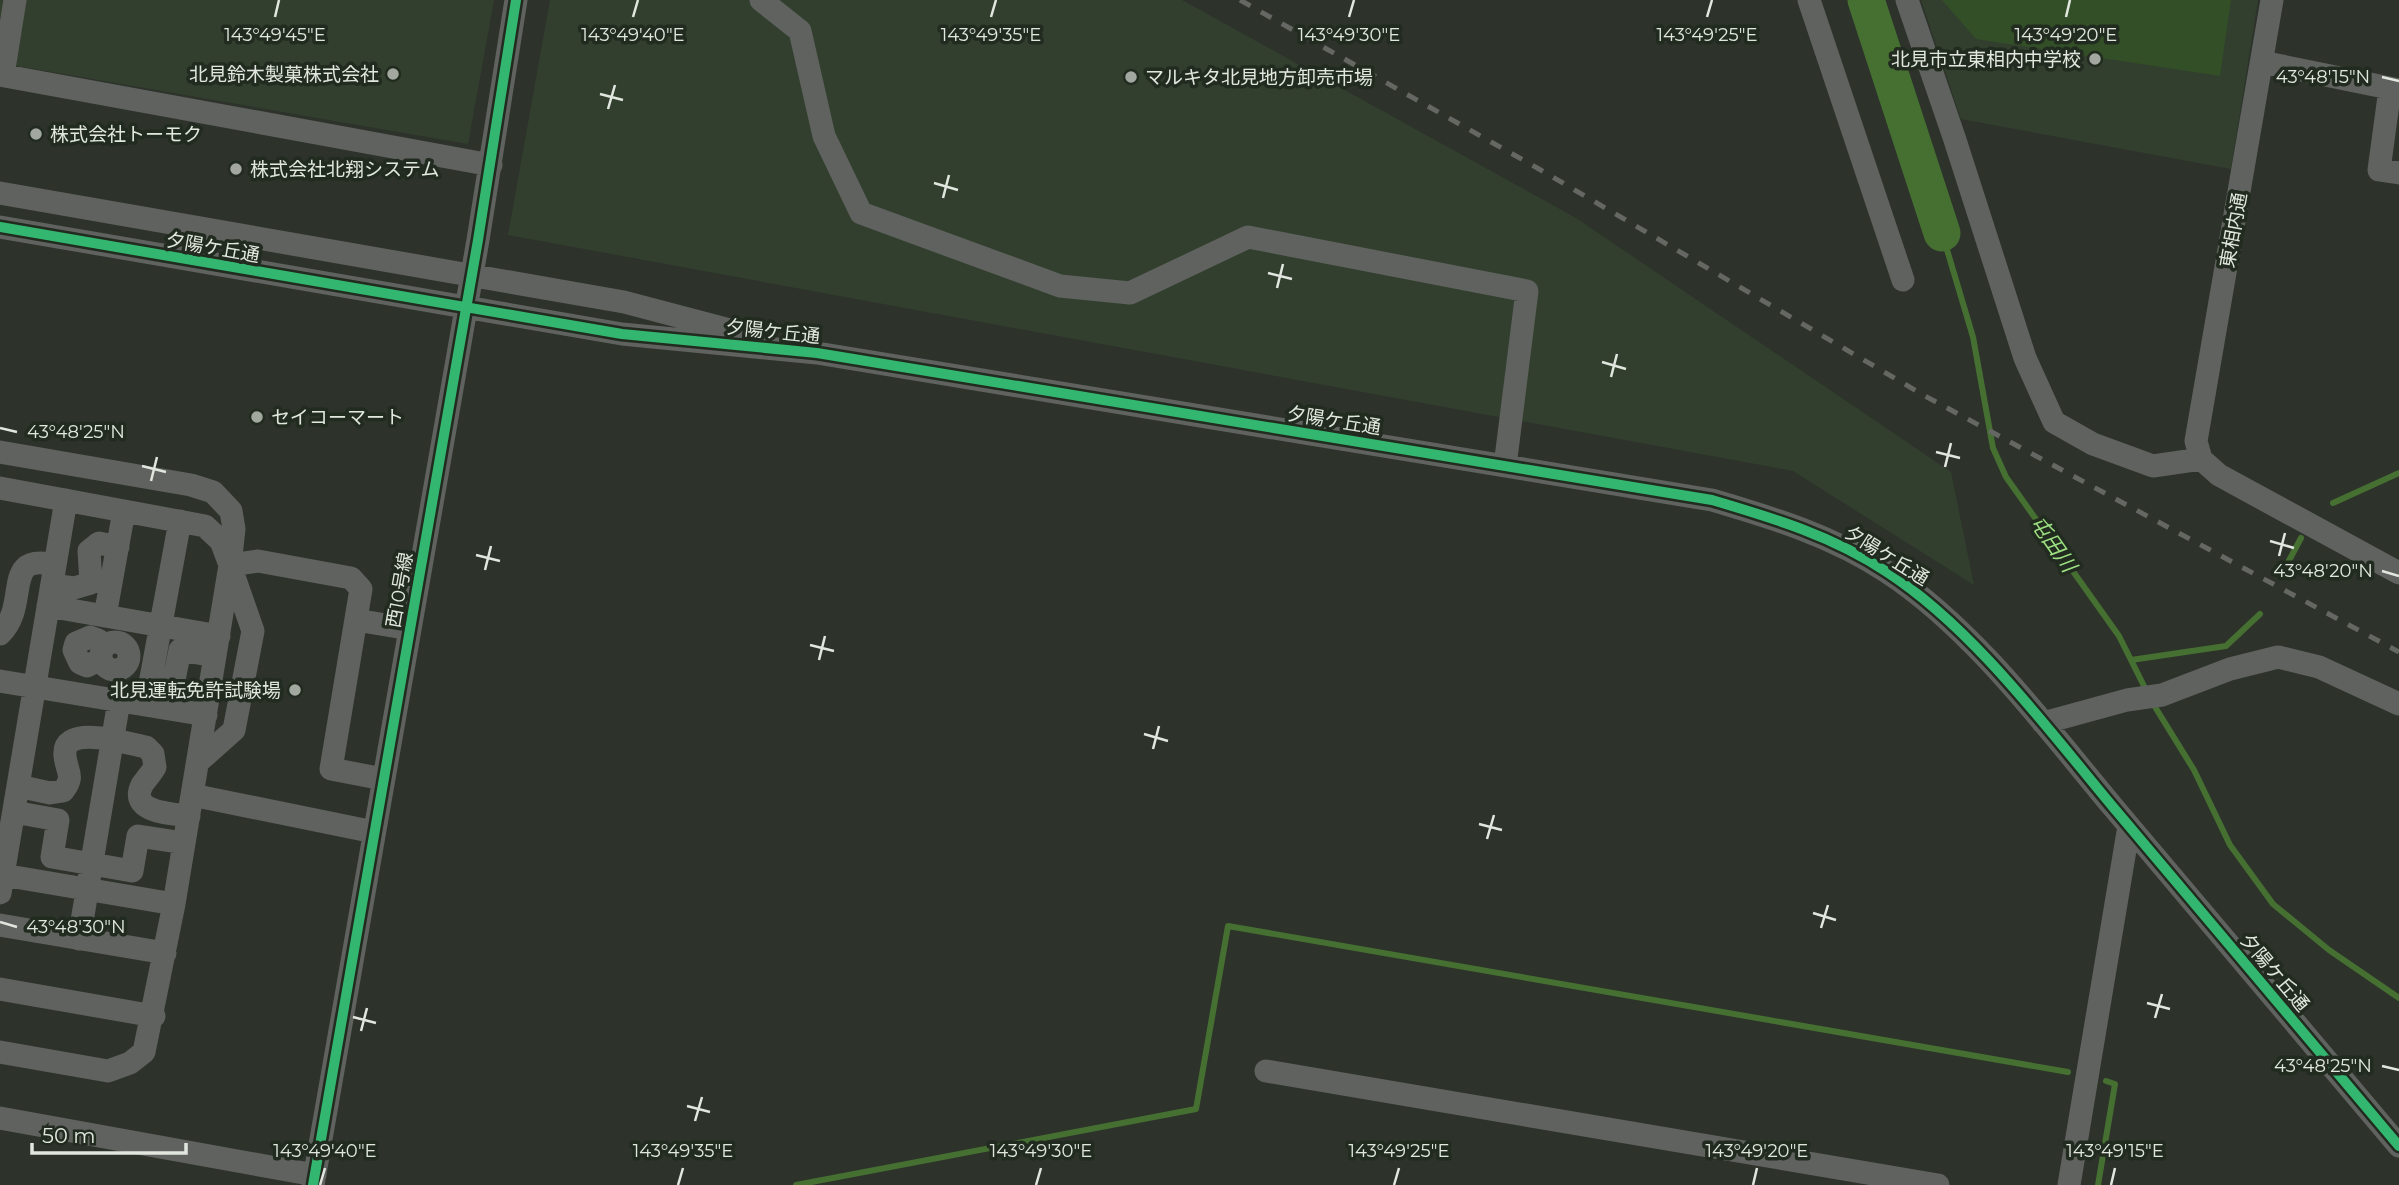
<svg xmlns="http://www.w3.org/2000/svg" width="2399" height="1185" viewBox="0 0 2399 1185" font-family="Montserrat,'Noto Sans JP',sans-serif">
<style>
.built{fill:#323f2e}
.green{fill:#324f27}
.lines{fill:none;stroke-linecap:round;stroke-linejoin:round}
.stream{stroke:#457031;stroke-width:6}
.river{stroke:#457031;stroke-width:37}
.minor{stroke:#5f625e;stroke-width:23}
.rail{stroke:#646762;stroke-width:5;stroke-dasharray:12 12;stroke-linecap:butt}
.cycleway-casing{stroke:#222b1f;stroke-width:15}
.cycleway{stroke:#33b770;stroke-width:10}
.ticks{fill:none;stroke:#e1e7df;stroke-width:2.5}
.poi-dot{fill:#a2a8a0;stroke:#222b1f;stroke-width:2.5}
.labels{text-anchor:middle;stroke-width:7;stroke-linejoin:round;paint-order:stroke}
.poi-label{font-size:19px;fill:#e1e7df;stroke:#222b1f;text-anchor:start}
.street-label{font-size:19px;fill:#e1e7df;stroke:#222b1f}
.water-label{font-size:21px;font-style:italic;fill:#9de082;stroke:#222b1f}
.ticks-label{font-size:18px;text-anchor:middle;fill:#e1e7df;stroke:#222b1f;stroke-width:7;stroke-linejoin:round;paint-order:stroke}
</style>
<rect width="100%" height="100%" fill="#2d322b"/>
<path class="built" d="M0,0H494L468,144L0,63Z
M550,0H1182L1576,218L1951,472L1974,585L1793,471L508,235Z
M1921,0H2258L2231,169L1961,119Z"/>
<path class="green" d="M1942,0H2231L2220,76L1976,39Z"/>
<g class="lines">
<path class="stream" d="M1942,233L1973,337L1993,448L2006,477L2119,636L2147,692
M2333,503L2399,473
M2285,568L2301,538
M2131,660L2226,646L2260,614
M2152,702L2194,770L2230,845L2273,904L2329,950L2399,998
M796,1185L1196,1109L1228,926L2068,1072
M2098,1185L2115,1084L2106,1081"/>
<path class="river" d="M1866,0L1942,233"/>
<path class="minor" d="M761,0L800,31L824,136L861,213L1060,286L1130,293L1248,237L1527,291L1505,466
M1809,0L1903,280
M1907,0L1955,140L2025,358L2054,422L2093,444L2153,466L2201,459
M2262,62L2399,90
M0,75L491,165
M3,75L15,0
M2390,89L2379,170L2399,173
M0,193L624,302L753,336
M0,227L622,334L817,353L1712,500C1773,518 1833,536 1887,572C1973,628 2047,728 2113,807C2208,920 2304,1033 2399,1146
M0,452L191,485L213,492L231,511L234,529L230,565L253,631L234,730L198,762
M2201,459L2196,441L2272,0
M2201,459L2219,475L2399,573
M0,488L205,526L221,541L230,565L174,904L144,1052L130,1063L108,1071L0,1052
M230,565L258,561L351,578L361,589L331,769L383,779
M52,585L74,588L91,583L89,551L99,543L118,547
M48,606L219,636
M105,616L124,511
M356,620L410,629
M0,634C31,604 0,552 55,565
M101 656a14 14 0 1 1 28 0a14 14 0 1 1-28 0Z
M101,659L87,666L80,663L74,650L76,643L90,637L98,640L103,648
M152,676L174,680L180,650L215,656
M0,681L206,715
M146,705L180,521
M2043,723L2127,700L2162,695L2230,669L2278,657L2319,667L2399,704
M18,786L50,793L63,791C75,776 67,773 65,756C61,722 129,744 146,747L153,754L155,767C151,774 146,779 142,785C128,813 173,814 189,816
M192,795L374,832
M14,812L58,820L52,857L132,871L138,836L184,843
M3,875L174,904
M0,893L66,500
M0,925L165,953
M79,939L119,701
M0,989L154,1016
M1266,1071L1938,1185
M0,1118L315,1175
M313,1185L478,240L516,0
M2069,1185L2129,826"/>
<path class="rail" d="M1240,0L1539,169L1925,396L2399,652"/>
<g class="cycleway-casing">
<path id="cycleway" d="M0,227L622,334L817,353L1712,500C1773,518 1833,536 1887,572C1973,628 2047,728 2113,807C2208,920 2304,1033 2399,1146
M313,1185L478,240L516,0"/>
</g>
<use href="#cycleway" class="cycleway"/>
</g>
<path class="ticks" d="M275,17L279,0M633,17L638,0M991,17L996,0M1349,17L1354,0M1707,17L1712,0M2066,17L2070,0M2382,77L2399,81M600,94L623,100M608,109L615,85M934,183L958,190M943,198L949,175M1268,273L1292,279M1277,288L1283,264M1602,362L1626,369M1611,377L1617,354M0,428L17,432M1936,452L1960,458M142,466L166,472M1945,467L1951,443M151,481L157,457M2270,541L2294,548M476,555L500,561M2279,556L2285,533M485,570L491,546M2382,571L2399,576M810,645L834,651M819,660L825,636M1144,734L1168,741M1153,749L1159,726M1479,824L1502,830M1487,839L1494,815M1813,913L1836,920M0,922L17,927M1821,928L1828,905M2147,1003L2170,1009M353,1017L376,1023M2155,1018L2162,994M361,1031L367,1008M2382,1066L2399,1070M687,1106L710,1112M695,1121L702,1097M320,1185L325,1168M678,1185L683,1168M1036,1185L1041,1168M1394,1185L1399,1168M1753,1185L1757,1168M2111,1185L2115,1168"/>
<g class="poi-dot">
<circle cx="2095" cy="59" r="7"/>
<circle cx="393" cy="74" r="7"/>
<circle cx="1131" cy="77" r="7"/>
<circle cx="36" cy="134" r="7"/>
<circle cx="236" cy="169" r="7"/>
<circle cx="257" cy="417" r="7"/>
<circle cx="295" cy="690" r="7"/>
</g>
<g class="labels">
<g class="poi-label">
<text x="2081" y="66" text-anchor="end">北見市立東相内中学校</text>
<text x="379" y="81" text-anchor="end">北見鈴木製菓株式会社</text>
<text x="1145" y="84">マルキタ北見地方卸売市場</text>
<text x="50" y="141">株式会社トーモク</text>
<text x="250" y="176">株式会社北翔システム</text>
<text x="271" y="424">セイコーマート</text>
<text x="281" y="697" text-anchor="end">北見運転免許試験場</text>
</g>
<g class="street-label">
<text transform="translate(2233 230) rotate(-80)" y="7">東相内通</text>
<text transform="translate(213 247) rotate(10)" y="7">夕陽ケ丘通</text>
<text transform="translate(773 331) rotate(6)" y="7">夕陽ケ丘通</text>
<text transform="translate(1334 420) rotate(9)" y="7">夕陽ケ丘通</text>
<text transform="translate(1887 555) rotate(32)" y="7">夕陽ケ丘通</text>
<text transform="translate(399 590) rotate(-80)" y="7">西10号線</text>
<text transform="translate(2275 972) rotate(50)" y="7">夕陽ケ丘通</text>
</g>
<g class="water-label">
<text transform="translate(2053 544) rotate(55)" y="7">屯田川</text>
</g>
</g>
<g class="ticks-label">
<text x="275" y="41">143°49'45"E</text>
<text x="633" y="41">143°49'40"E</text>
<text x="991" y="41">143°49'35"E</text>
<text x="1349" y="41">143°49'30"E</text>
<text x="1707" y="41">143°49'25"E</text>
<text x="2066" y="41">143°49'20"E</text>
<text x="2323" y="83">43°48'15"N</text>
<text x="76" y="438">43°48'25"N</text>
<text x="2323" y="577">43°48'20"N</text>
<text x="76" y="933">43°48'30"N</text>
<text x="2323" y="1072">43°48'25"N</text>
<text x="325" y="1157">143°49'40"E</text>
<text x="683" y="1157">143°49'35"E</text>
<text x="1041" y="1157">143°49'30"E</text>
<text x="1399" y="1157">143°49'25"E</text>
<text x="1757" y="1157">143°49'20"E</text>
<text x="2115" y="1157">143°49'15"E</text>
</g>
<path d="M32 1143v10h154v-10" fill="none" stroke="#e1e7df" stroke-width="3.5"/>
<text x="42" y="1143" font-size="21" fill="#e1e7df" stroke="#222b1f" stroke-width="5" paint-order="stroke">50 m</text>
</svg>
